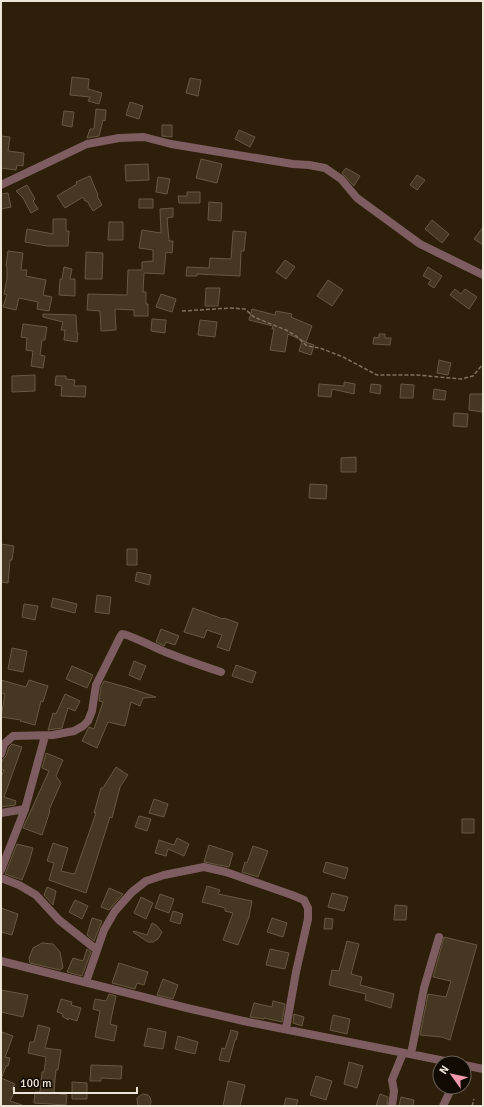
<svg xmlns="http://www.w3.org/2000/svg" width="484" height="1107" viewBox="0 0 484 1107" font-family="Signika,sans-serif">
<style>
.building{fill:#463722;stroke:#685842}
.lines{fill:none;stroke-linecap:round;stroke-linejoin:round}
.path{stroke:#7e715f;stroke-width:1.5;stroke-dasharray:4 2;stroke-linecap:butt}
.street{stroke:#7e5d61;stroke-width:8}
</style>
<rect width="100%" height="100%" fill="#2e1f0a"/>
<path class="building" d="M72,77L89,79L88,89L102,93L99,104L88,101L90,97L70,95Z
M190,78L201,80L198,96L186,93Z
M130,102L143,106L139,119L126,115Z
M96,109L106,110L105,121L103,120L99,136L87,138L90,129H94Z
M64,111L74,112L72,127L62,125Z
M162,125H172V137L162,136Z
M239,130L255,137L250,147L235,139Z
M1,136L10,137L8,151L24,153L23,166L17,165L16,170L1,168Z
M201,159L222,164L217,183L196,178Z
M148,164L149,180L126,181L125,165Z
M346,168L360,176L354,186L342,173Z
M417,175L425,180L417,190L410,185Z
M90,176L98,195L97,196L102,205L93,211L87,201H85L83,197L65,208L57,196L77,184L76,182Z
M158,177L170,179L167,194L156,192Z
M27,185L35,199L33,201L38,209L31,213L23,198L16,191Z
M187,192H200V203H179L178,196H187Z
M8,193L11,207L1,209V194Z
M139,199H153V208H139Z
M209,202L222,203L221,221L208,220Z
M173,208V217L167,218L169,241H173L172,253L166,252L164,274L144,273L143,292H146V304H148V316H134V310L115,309L116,330L101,331L100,311L87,310L88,294L127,295L128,270H142V262L153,261V250L139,248L142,230L161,233L160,209Z
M53,219H66V231H69L68,246H47L25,242L27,229L53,234Z
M432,220L449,234L442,243L425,229Z
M109,222H123V240H108Z
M483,227V245L474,239Z
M233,231L246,232L244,251H241L240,276L197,274V276H186L187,267L209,268L210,258L231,259Z
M8,251L23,253L21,270H27L26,276L46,280L43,295L52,297L49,311L37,309L38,302L19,298L16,310L3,307L7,295L4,294L7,278V267L6,266Z
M86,252L103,253L102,279H85Z
M285,260L295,267L286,279L276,272Z
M64,267L72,269L70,279H75V296L59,295L60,279H62Z
M428,267L442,276L434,288L428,284L431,280L423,276Z
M328,280L343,290L332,306L317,296Z
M206,288H220L218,306H205Z
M455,289L461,294L465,289L477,297L469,309L450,295Z
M161,294L176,299L172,312L156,307Z
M252,309L275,315L276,311L292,314L291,317L312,326L306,342L288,334L285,352L270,350L274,329H272L273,326L249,320Z
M43,314L76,315L77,333H78L77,342L64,340L65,330H61L63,322L43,317Z
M152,319L166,320L165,333L151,331Z
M200,320L217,322L215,337L198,335Z
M23,324L47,327L45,340H42L40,355L45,356L43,368L31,366L33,351L26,350L27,338L21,337Z
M379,334H385V338H391L390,345L373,344L374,337L379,338Z
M302,341L314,345L311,355L299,351Z
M439,360L451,363L448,375L437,373Z
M35,375V391L12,392V376Z
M56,376H66V379L75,380L74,386H86L85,397L61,396L62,386L55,385Z
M344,382L355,384L354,394L332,389L331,397L318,396L319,384L344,386Z
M371,384L381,385L380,394L370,392Z
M401,384L414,385L413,398H400Z
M434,389L446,391L445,400L433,399Z
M470,394H483L482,412L469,410Z
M454,413L468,414L467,427L453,426Z
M356,457V472H341V458Z
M310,484L327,485L326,499L309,498Z
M1,544L14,546L12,560H10L8,583L1,582Z
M127,549H137V565H127Z
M137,572L151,575L149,585L135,581Z
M97,595L111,597L109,614L95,612Z
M53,598L77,604L75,613L51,607Z
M24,604L38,606L35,620L22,617Z
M193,608L223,619L224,618L238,623L229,651L217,647L222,635L207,630L204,638L184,632Z
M161,629L179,636L175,645L166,642L164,646L156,642Z
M12,648L27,651L23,672L8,669Z
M134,661L146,666L140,680L129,675Z
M236,665L256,672L252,683L232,676Z
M72,666L93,675L87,688L66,679Z
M1,680L26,687L29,680L48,686L43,702L41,701L35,725L20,721L21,720L1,717L5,694L1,693Z
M104,681L126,687L156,697L143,698L140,706L131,702L125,726L108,722L97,748L82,741L89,727L94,729L103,702L99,701L101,687Z
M65,694L80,701L75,711L68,708L62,728L48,730L53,713L56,714Z
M12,744L22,747L4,797L16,801L15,805L1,807V777L4,770H1V764L3,759L6,756L9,747Z
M46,753L63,760L56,776L61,783L49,810L50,811L42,835L23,828L49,771L42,768Z
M116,767L128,775L120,787L112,818L110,817L86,893L49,880L54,863L47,861L53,843L68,848L61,871L74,874L75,873L96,813H94L101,788H103Z
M154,799L168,804L164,817L149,813Z
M139,816L151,819L147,831L135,827Z
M462,819H474V833H462Z
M177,838L189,844L184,856L168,849L166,856L155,853L159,840L174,845Z
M17,844L33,848L29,862L22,880L5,874Z
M209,845L233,853L229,867L204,862Z
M253,846L268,851L258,877L242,872L245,862L247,863Z
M326,862L348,868L345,879L323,872Z
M207,886L220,890L218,894L252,901L249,917L238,945L223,940L233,913L225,911V908L202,902Z
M47,887L56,891L53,905L44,895Z
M109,888L123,894L109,910L101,907Z
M332,893L348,897L344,911L328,907Z
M160,894L174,899L169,913L155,908Z
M141,897L153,903L146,919L134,913Z
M75,900L88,906L82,919L69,912Z
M395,905L407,906L406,920H394Z
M1,908L18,914L12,935L1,932Z
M173,911L183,914L180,924L170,921Z
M92,918L102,921L94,941L87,935Z
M272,918L287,923L283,937L267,932Z
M325,918L333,919L332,929H324Z
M152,923L156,925L162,932L158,939L153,942H148L133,932L134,931L147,935Z
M444,937L477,945L450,1040L442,1037L420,1035L428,994L446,997L451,981L433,977Z
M347,941L359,944L351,974L362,977L360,985L394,994L391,1008L365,1000L366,994L329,985L332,970L339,971Z
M42,943L53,944L60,952L63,968L60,970L30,963L29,958L33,948Z
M87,949L91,952L82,976L67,972L73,958L83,961Z
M270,949L289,953L285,969L266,965Z
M119,963L148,972L144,985L137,983L135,989L112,983Z
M163,979L178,985L173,999L157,995Z
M1,990L28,995L23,1017L1,1012Z
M109,994L116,996L110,1024L117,1026L114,1041L95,1037L100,1011L93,1009L95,999L106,1001Z
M61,999L72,1002L71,1005L81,1008L77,1021L68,1018V1020L62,1016L63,1014L57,1012Z
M273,1001L285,1004L282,1022L264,1018V1019L250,1017L254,1003L272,1007Z
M294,1014L304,1017L302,1026L293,1023Z
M333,1015L350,1019L347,1034L330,1030Z
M38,1025L50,1028L45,1048L61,1050L58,1070H56L54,1091L55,1093L67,1095L66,1105L34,1103L35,1092H40L42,1072H44L46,1057L28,1053L30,1042H34Z
M148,1028L166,1032L163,1049L144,1046Z
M231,1030L238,1032L236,1040H235L229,1062L219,1060L222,1048L225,1049Z
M2,1032L13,1036L5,1057L10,1058L8,1066H6L2,1077H1V1036Z
M178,1036L198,1042L195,1054L175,1049Z
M349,1062L363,1066L357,1088L344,1084Z
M91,1065L122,1066L121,1079L101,1078V1081H90Z
M316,1076L332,1081L326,1100L310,1095Z
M1,1078L15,1084L12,1089L15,1091L10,1101L22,1105V1106H1Z
M228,1081L245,1085L240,1106H223Z
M72,1082L87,1083V1099H72Z
M143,1094L148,1095L150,1097L151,1102L150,1106H138L137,1099L138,1097Z
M380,1094L388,1097L387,1106H376Z
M401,1097L414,1100L413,1106H399Z
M286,1098L298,1100L296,1106H284Z"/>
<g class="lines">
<path class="path" d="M182,311L231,308L245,309L254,317L286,330L296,336L307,346L320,348L343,357L377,375H417L461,379L473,376L483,364
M472,1106L474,1099"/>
<path class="street" d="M1,185L87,144L119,138L144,137L171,144L293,164L309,165L325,168L341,179L357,198L420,244L483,275
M1,754L4,744L13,736L53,735L74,731L83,726L88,721L92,711L96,685L120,637L122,634C129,634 159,650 168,653C185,660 203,666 221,672
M1,813L25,809
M1,870L25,809L45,736
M1,878L19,885L36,895L59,920L97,950
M1,961L187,1008L248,1022L455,1063
M86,982L104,930L115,911L132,892L146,881L164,875L204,867L226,872L292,895L304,900L308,908V919L296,972L286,1029
M411,1054L424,988L439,937
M464,1065L483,1069
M392,1106L394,1091L392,1080L403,1053
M443,1106L452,1087"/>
</g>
<rect width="484" height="1107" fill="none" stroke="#eee4d7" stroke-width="4"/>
<g transform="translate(452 1075) rotate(303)"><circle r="19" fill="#110b04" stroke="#696258"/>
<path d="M0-3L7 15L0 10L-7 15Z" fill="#f29aad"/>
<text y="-6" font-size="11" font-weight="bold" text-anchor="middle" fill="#eee4d7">N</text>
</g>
<path d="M14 1087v6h123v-6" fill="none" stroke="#eee4d7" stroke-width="2"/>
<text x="20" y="1087" font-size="12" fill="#eee4d7" stroke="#110b04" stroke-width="3" paint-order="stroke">100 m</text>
</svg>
